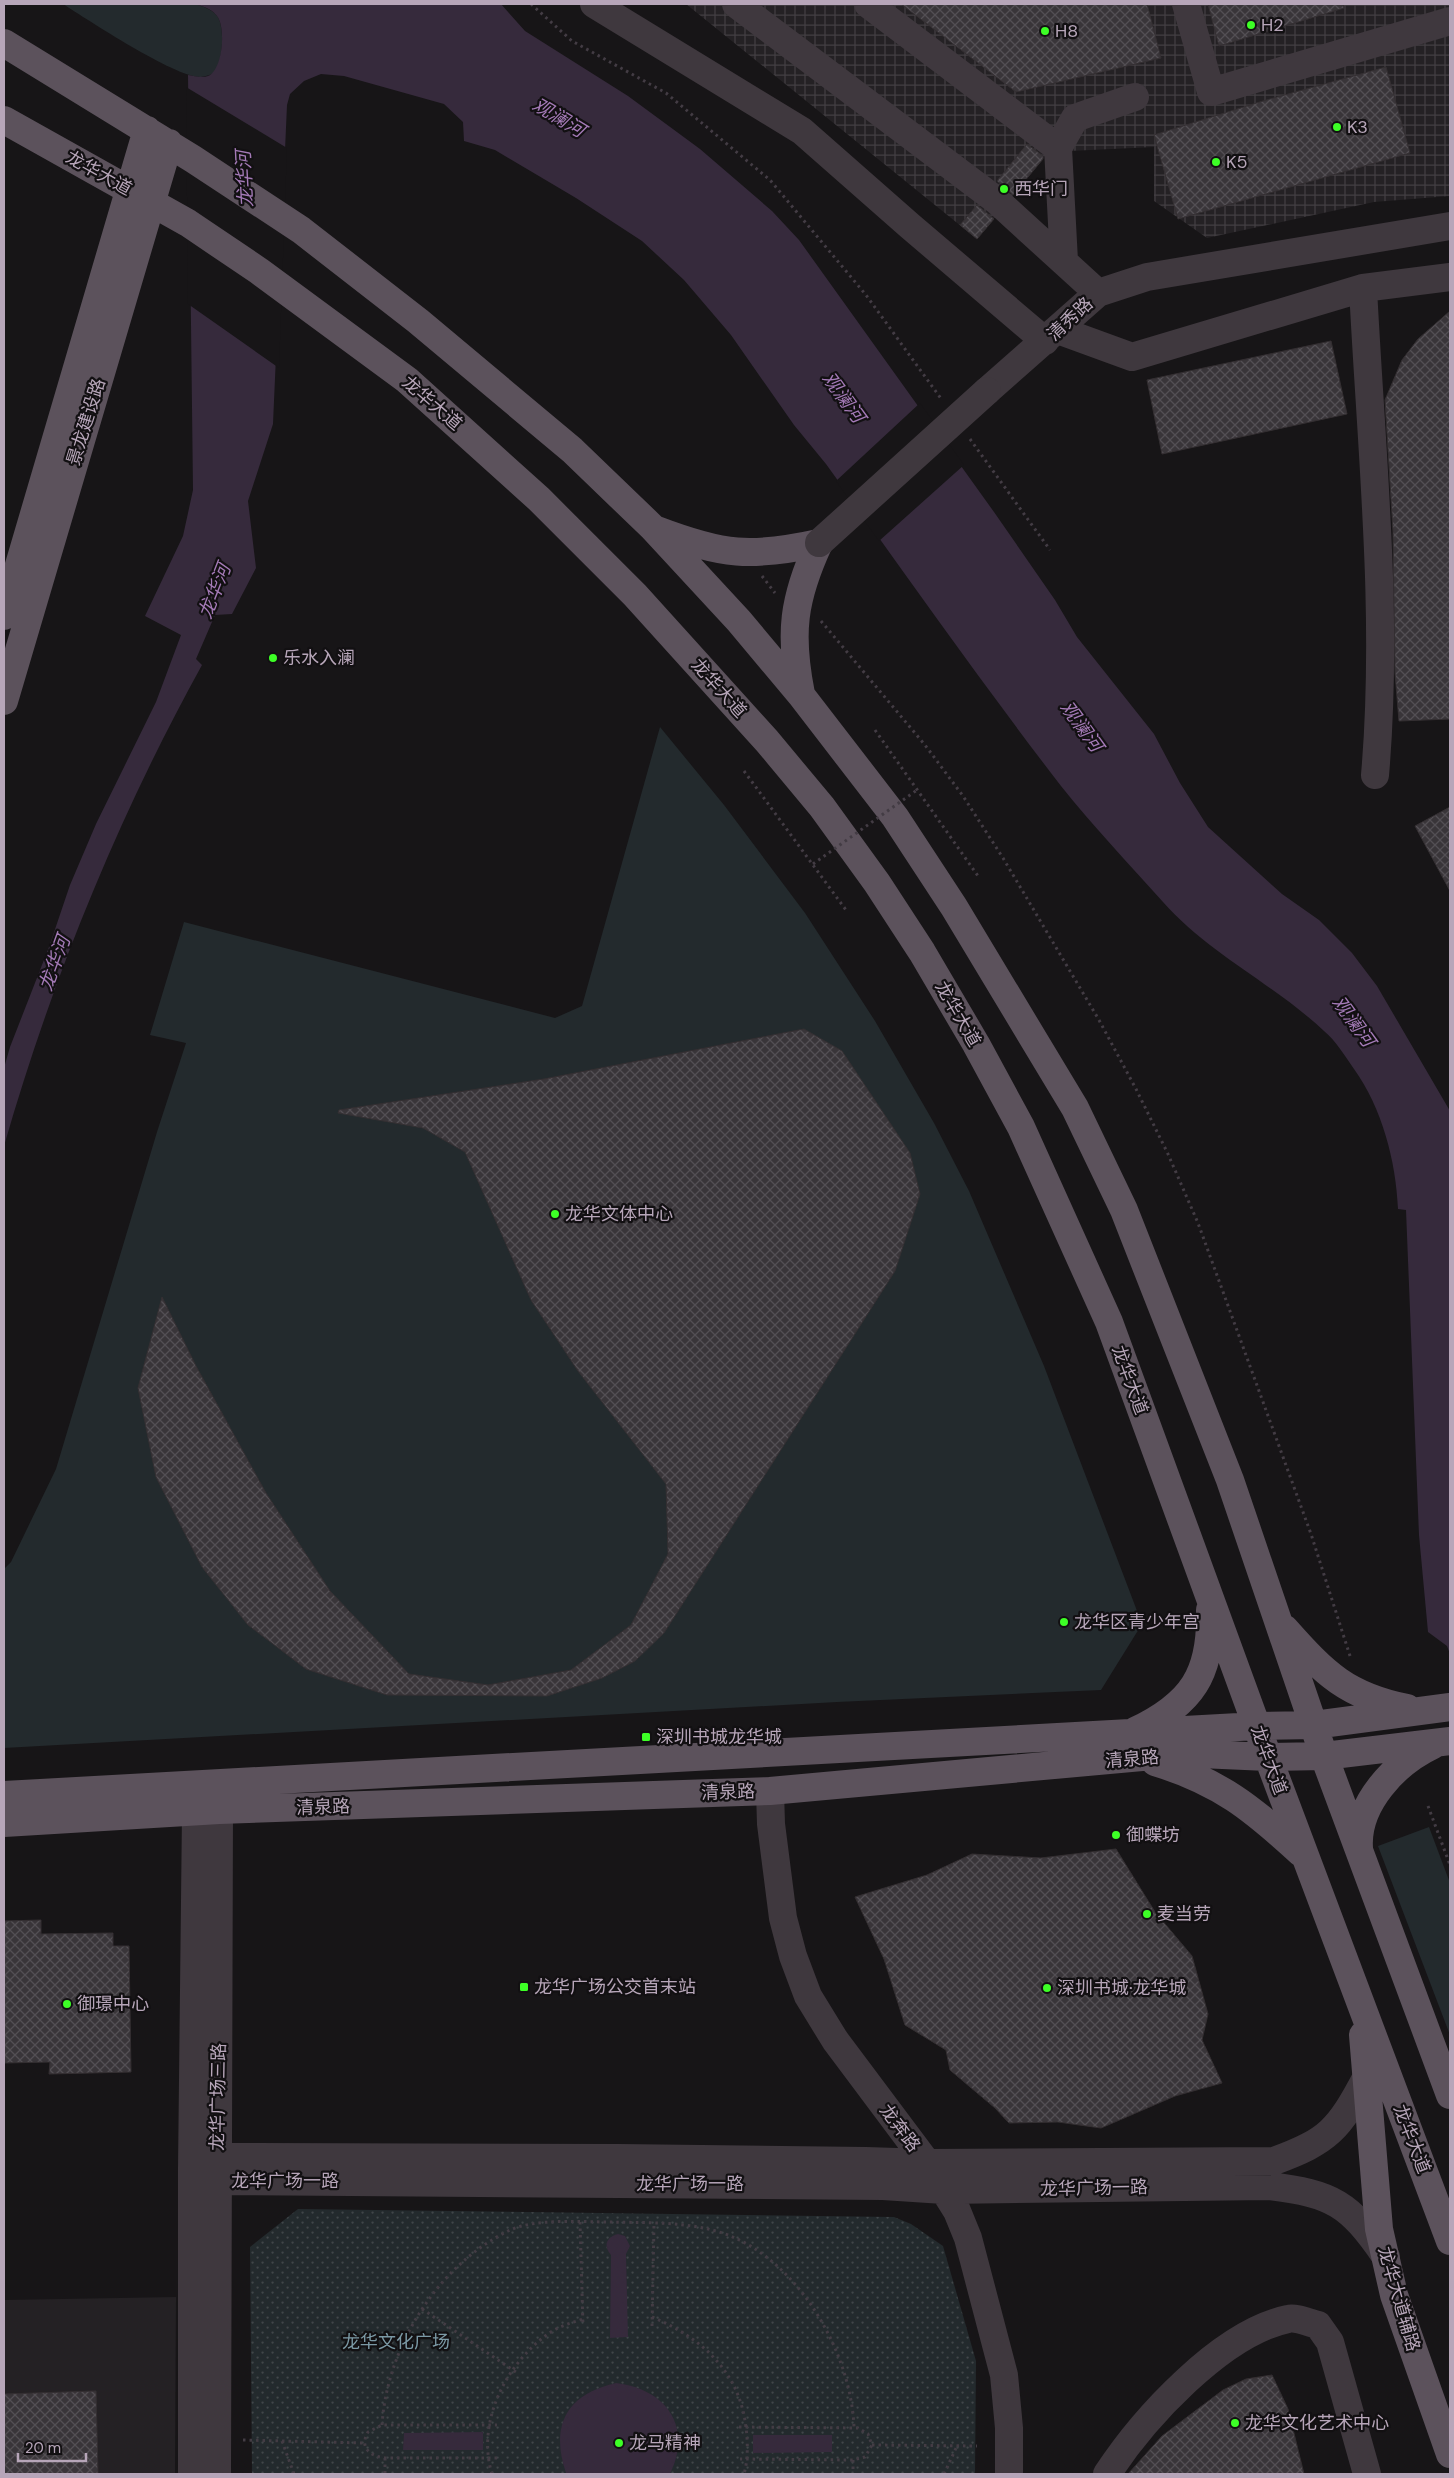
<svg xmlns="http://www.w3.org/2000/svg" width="1454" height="2478" viewBox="0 0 1454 2478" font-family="'DM Sans','Noto Sans SC',sans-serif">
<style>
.built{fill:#242124}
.industrial{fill:url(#industrial-grid)}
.grass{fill:#232a2d}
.park{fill:url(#park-dots)}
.water{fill:#362a3c}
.pier{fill:#171517}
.building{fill:url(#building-cross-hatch);stroke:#342f32}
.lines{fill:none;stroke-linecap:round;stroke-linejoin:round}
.path{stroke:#433c44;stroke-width:3;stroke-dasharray:2.5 4;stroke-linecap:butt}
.minor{stroke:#3f383e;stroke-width:28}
.major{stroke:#5c525c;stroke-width:28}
.path-bridge{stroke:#433c44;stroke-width:3;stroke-dasharray:2.5 4;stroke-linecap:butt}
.minor-bridge{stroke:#3f383e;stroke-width:28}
.poi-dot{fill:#3dff26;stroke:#121012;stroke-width:2}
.labels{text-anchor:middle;stroke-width:4.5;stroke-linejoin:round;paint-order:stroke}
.poi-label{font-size:18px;fill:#b7a6b9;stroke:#121012;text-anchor:start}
.street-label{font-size:18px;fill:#b7a6b9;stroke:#121012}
.park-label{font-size:18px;fill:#7b99a5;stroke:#121012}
.water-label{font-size:19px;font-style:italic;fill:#a47ab7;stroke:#121012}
</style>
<defs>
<pattern id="industrial-grid" width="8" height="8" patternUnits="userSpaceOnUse" patternTransform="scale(1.25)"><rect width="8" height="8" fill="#242124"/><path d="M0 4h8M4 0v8" fill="none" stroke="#423e42"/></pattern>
<pattern id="park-dots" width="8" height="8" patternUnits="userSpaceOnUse" patternTransform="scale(1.25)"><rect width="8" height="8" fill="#232a2d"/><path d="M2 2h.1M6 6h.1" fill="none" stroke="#414649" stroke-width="1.8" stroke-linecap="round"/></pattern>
<pattern id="building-cross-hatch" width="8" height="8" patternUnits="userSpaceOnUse" patternTransform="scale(1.25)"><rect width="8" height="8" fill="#393539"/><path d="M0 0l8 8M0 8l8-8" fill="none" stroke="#534f54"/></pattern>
</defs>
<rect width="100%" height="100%" fill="#171517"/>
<path class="built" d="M176,2297L175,2474H4V2300Z"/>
<path class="industrial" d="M686,4H1450V196L1374,202L1207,238L1154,201V147L1048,152L977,239Z"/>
<path class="grass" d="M63,4H194C202,6 212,9 217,16C225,26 223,61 215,71C212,75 206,76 201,77C176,78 88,20 63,4Z
M660,727L724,805L805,913L875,1021L934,1123L969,1191L1044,1366L1142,1624L1101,1690L837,1702L4,1748V1569L11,1562L56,1469L157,1132L186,1043L150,1035L184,922L555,1018L582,1006Z
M1429,1827L1450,1883V2035L1378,1846Z"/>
<path class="park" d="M298,2209L894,2217L911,2224L943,2246L976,2361L975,2474H252L250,2247Z"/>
<path class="water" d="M193,4H501L525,31L628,96L700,149L772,211L799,240L994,512L1055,600L1077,637L1154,734L1180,783L1208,827L1282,894L1319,920L1352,953L1377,986L1450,1111V1654L1447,1646L1428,1632L1419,1535L1406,1210L1398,1209C1396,1161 1382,1108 1354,1069C1345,1056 1336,1041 1324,1031C1274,984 1209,954 1163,902C1129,864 1093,826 1061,786C980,681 904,572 826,464L794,425L731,335L684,280L642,241L576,198L495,150L464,141L463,122L444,104L344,76L321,74L304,81L290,94L287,105L273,424L248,501L256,568L232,614L215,615L196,659L202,665C118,817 52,979 4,1146V1068L10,1047L49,947L70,885L96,824L156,702L181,635L145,616L183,536L193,490L188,75C194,76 202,78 208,76C223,70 226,27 217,16C211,8 202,6 193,4Z
M618,2234L625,2236L630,2246L626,2254L628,2337L610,2338L611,2255C603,2246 606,2237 618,2234Z
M616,2383C666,2389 693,2426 670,2474L566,2473C550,2426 566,2394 616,2383Z
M483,2432V2450H403L404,2433Z
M753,2435H832V2452L753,2453Z"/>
<path class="pier" d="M186,87L287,148L279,368L188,304Z
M920,403L964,465L879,541L836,481Z"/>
<path class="building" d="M901,4H1147L1161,58L1016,92Z
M1208,4H1343L1344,8L1219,46Z
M1386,67L1410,153L1178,219L1154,135L1263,101Z
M1027,144L1043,156V159L1013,195L997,181Z
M977,205L994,219L977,239L960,225Z
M1450,311V719L1399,721L1395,673L1393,531L1385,400L1402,360L1418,339Z
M1331,341L1347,414L1162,454L1147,380Z
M1450,807V891L1415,826Z
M804,1029L842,1051L910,1153L920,1194L895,1271L664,1633L635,1661L602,1678L547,1696L387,1695L306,1669L248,1625L202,1567L156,1477L138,1388L162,1297L196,1366L266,1493L330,1591L409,1674L488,1685L571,1670L631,1625L668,1554L666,1484L578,1371L531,1300L465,1152L423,1128L338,1113L339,1110L544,1079Z
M1116,1849L1155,1912L1192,1956L1208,2014L1202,2040L1222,2083L1175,2096L1101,2128L1058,2122L1009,2123L995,2108L950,2070L946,2050L905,2025L884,1959L855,1897L927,1875L972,1854L1041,1858Z
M41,1920V1934L113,1933V1946H129L131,2072L49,2074L50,2062L4,2063V1921Z
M1272,2375L1288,2409L1304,2474H1128L1162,2436L1223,2390L1246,2379Z
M96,2391L98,2474H4V2394Z"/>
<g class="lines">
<path class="path" d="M531,4L572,41L666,93L770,180L866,295L942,400
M970,439L1050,550
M762,576L775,593
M821,621L925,745L963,796L1003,858L1099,1020L1136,1089L1168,1154L1198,1223L1311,1534L1351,1659
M875,730L978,876
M744,771L846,910
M1428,1806L1450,1865
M580,2222L583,2326
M422,2309L516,2372
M652,2317C702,2338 740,2372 746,2428C748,2443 748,2460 744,2474
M652,2326L654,2224
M382,2425C387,2347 437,2266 508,2231C534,2218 580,2222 609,2222C648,2223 691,2221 728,2235C800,2263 851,2353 854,2427
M739,2427L858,2428L868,2434L872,2445L865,2457L853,2460L740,2459
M243,2440L364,2443
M282,2441L294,2474
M872,2445L977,2446
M385,2458V2474
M497,2458H385C370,2456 359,2448 368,2432L382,2425H497
M853,2460V2474
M492,2474C476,2422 506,2364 548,2334C559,2326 571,2323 583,2319
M944,2474L957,2446"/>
<path class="minor" d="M594,4L802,131L910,226L1045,341
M736,4L996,200L1098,293
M868,4L1058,148L1075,118L1135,97
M1186,4L1211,92L1450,21
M1058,148L1064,261
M1058,330L1132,357L1363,288
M987,391L1098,293L1147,277L1450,226
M1375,775C1389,615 1371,448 1363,288L1450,277
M770,1791L771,1824L783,1918L793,1956L808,1996L835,2040L927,2163L957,2211L968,2238L1004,2375L1009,2428V2474
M192,2169L217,2181L883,2186L944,2190L1269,2186C1333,2194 1349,2203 1386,2257
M192,2169L217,2157L619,2158L866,2161L927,2163L1274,2161C1329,2141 1339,2129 1366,2078
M192,2474V2169L196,1812
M217,2474L219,1810
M1107,2474C1143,2419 1221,2333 1288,2319C1296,2317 1309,2323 1318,2325L1330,2342L1367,2474"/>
<path class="major" d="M4,43L193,159L301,230L418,321L572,450L653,528L739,621L801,695L895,817L954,907L1075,1108L1124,1210L1230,1480L1324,1756L1450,2095
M4,120L188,223L259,271L407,380L539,499L635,595L767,741L822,807L877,883L922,952L976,1044L1021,1127L1109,1322L1268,1757L1450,2241
M657,530C723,555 750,558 819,543
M4,616L147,130
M801,694C789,634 793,599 819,543
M4,701L169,143
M1285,1629C1325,1674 1347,1696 1407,1708
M1135,1731C1192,1704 1212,1674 1210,1610
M1155,1762C1220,1782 1252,1808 1301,1853
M4,1795L1257,1726L1314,1725L1450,1707
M4,1823L219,1810L770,1791L1142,1757L1200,1754L1268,1757L1324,1756L1450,1741
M1359,1848C1356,1804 1395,1763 1433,1745
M1363,2035L1379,2229L1394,2295L1450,2454"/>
<path class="path-bridge" d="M813,864L917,790"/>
<path class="minor-bridge" d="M819,543L987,391"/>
</g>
<g class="poi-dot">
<circle cx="1251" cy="25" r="5"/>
<circle cx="1045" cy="31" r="5"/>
<circle cx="1337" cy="127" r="5"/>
<circle cx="1216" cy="162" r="5"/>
<circle cx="1004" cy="189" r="5"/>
<circle cx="273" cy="658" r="5"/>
<circle cx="555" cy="1214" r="5"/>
<circle cx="1064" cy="1622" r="5"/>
<rect x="641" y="1732" width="10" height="10" rx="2.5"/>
<circle cx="1116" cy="1835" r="5"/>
<circle cx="1147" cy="1914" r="5"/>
<rect x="519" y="1982" width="10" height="10" rx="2.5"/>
<circle cx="1047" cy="1988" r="5"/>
<circle cx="67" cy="2004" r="5"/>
<circle cx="1235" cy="2423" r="5"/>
<circle cx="619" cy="2443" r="5"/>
</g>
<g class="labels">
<g class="poi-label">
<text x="1261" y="31">H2</text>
<text x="1055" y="37">H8</text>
<text x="1347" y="133">K3</text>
<text x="1226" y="168">K5</text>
<text x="1014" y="195">西华门</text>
<text x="283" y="664">乐水入澜</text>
<text x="565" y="1220">龙华文体中心</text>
<text x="1074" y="1628">龙华区青少年宫</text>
<text x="656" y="1743">深圳书城龙华城</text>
<text x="1126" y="1841">御蝶坊</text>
<text x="1157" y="1920">麦当劳</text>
<text x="534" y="1993">龙华广场公交首末站</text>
<text x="1057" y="1994">深圳书城·龙华城</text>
<text x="77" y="2010">御璟中心</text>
<text x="1245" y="2429">龙华文化艺术中心</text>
<text x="629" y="2449">龙马精神</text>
</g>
<g class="street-label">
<text transform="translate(99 173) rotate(29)" y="6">龙华大道</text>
<text transform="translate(1070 319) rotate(-43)" y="6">清秀路</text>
<text transform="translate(432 403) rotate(41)" y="6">龙华大道</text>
<text transform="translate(86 422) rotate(-73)" y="6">景龙建设路</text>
<text transform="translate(719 688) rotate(48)" y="6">龙华大道</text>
<text transform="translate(958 1014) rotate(60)" y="6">龙华大道</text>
<text transform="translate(1130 1380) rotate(70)" y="6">龙华大道</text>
<text transform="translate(1132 1759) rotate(-5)" y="6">清泉路</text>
<text transform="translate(1269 1760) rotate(70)" y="6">龙华大道</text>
<text transform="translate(728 1792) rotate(-2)" y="6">清泉路</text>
<text transform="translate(323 1807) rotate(-2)" y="6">清泉路</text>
<text transform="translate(218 2097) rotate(-89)" y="6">龙华广场三路</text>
<text transform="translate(900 2128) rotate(53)" y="6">龙奔路</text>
<text transform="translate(1412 2139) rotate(69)" y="6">龙华大道</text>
<text x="285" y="2187">龙华广场一路</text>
<text x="690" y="2190">龙华广场一路</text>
<text transform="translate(1094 2188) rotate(-1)" y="6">龙华广场一路</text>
<text transform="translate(1399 2299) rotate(74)" y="6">龙华大道辅路</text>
</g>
<g class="park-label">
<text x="396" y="2348">龙华文化广场</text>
</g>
<g class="water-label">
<text transform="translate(559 117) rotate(31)" y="7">观澜河</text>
<text transform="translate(244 179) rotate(-93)" y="7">龙华河</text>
<text transform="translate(844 397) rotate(54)" y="7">观澜河</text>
<text transform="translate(214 591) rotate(-69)" y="7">龙华河</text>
<text transform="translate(1082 726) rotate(54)" y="7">观澜河</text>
<text transform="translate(54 963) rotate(-70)" y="7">龙华河</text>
<text transform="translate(1354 1021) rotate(54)" y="7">观澜河</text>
</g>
</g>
<rect width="1454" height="2478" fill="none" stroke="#b7a6b9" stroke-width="10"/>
<path d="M18 2453v8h68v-8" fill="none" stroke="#b7a6b9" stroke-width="2.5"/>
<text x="25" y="2453" font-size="15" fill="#b7a6b9" stroke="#121012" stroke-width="4" paint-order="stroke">20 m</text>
</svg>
